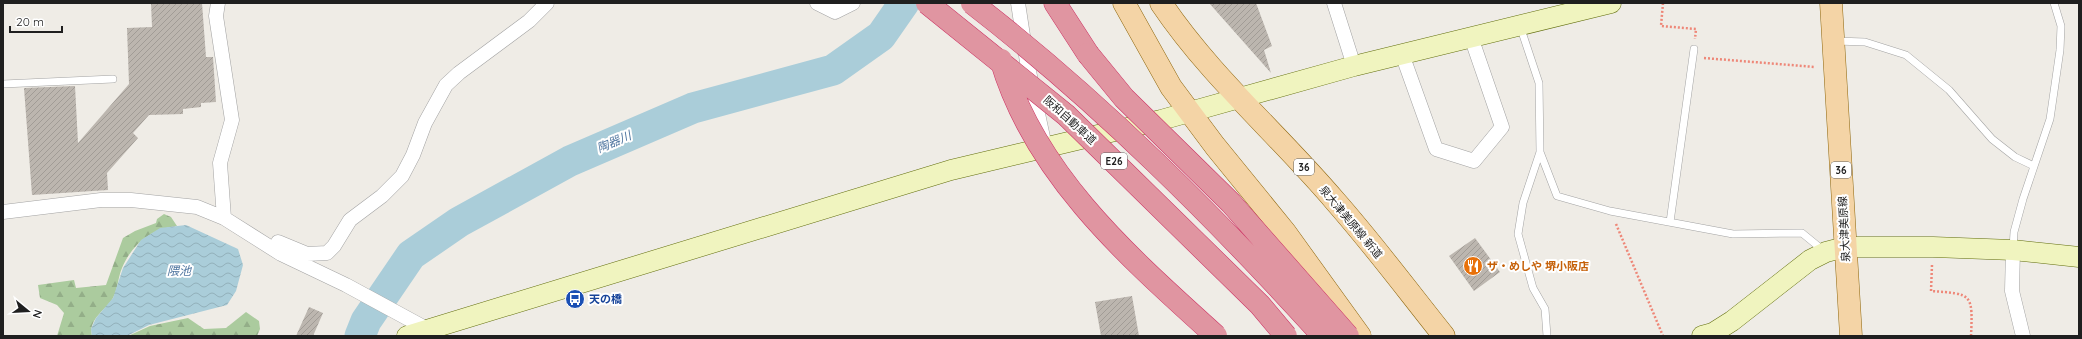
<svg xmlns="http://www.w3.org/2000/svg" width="2082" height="339" viewBox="0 0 2082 339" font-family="Quicksand,'Noto Sans JP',sans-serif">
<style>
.forest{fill:url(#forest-firs)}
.water{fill:url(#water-waves)}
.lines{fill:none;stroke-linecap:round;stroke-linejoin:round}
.river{stroke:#aacdd9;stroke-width:31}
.building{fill:url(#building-hatch)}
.lane-casing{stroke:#a3a3a3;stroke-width:8}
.street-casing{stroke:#a3a3a3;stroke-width:15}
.secondary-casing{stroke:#626e0e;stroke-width:21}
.primary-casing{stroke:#8e660c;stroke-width:23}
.highway-casing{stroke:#cd3465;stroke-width:23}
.path{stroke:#ee8778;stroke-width:2.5;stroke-dasharray:2 2;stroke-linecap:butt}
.lane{stroke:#fff;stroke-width:7}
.street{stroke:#fff;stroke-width:14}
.secondary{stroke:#f0f4bf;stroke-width:20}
.primary{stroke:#f4d4a6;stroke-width:22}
.highway{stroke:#e095a1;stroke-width:22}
.highway-bridge-casing{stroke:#cd3465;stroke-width:23;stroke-linecap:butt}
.highway-bridge{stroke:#e095a1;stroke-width:22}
.labels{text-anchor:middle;stroke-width:4;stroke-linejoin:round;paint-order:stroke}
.shield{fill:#fff;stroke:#626262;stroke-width:1}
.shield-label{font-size:10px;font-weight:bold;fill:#1f1f1f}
.street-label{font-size:11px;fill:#1f1f1f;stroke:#fff}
.food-label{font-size:11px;font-weight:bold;fill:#c56008;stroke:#fff;text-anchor:start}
.transit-label{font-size:11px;font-weight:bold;fill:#164399;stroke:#fff;text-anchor:start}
.water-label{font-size:12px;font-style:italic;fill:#5076a0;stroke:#fff}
</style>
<defs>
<pattern id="forest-firs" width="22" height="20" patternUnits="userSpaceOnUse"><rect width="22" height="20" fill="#abcb9e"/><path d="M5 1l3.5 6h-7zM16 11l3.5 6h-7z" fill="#93ae88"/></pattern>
<pattern id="water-waves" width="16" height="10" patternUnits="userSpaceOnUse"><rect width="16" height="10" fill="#aacdd9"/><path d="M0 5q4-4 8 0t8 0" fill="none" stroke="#92b0ba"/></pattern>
<pattern id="building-hatch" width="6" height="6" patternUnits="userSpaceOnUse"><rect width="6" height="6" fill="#bcb6af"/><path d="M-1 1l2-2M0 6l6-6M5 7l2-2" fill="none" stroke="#a19c96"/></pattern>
</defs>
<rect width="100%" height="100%" fill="#efece6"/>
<path class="forest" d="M164,214L171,217L177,226C151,229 132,244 122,268C118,277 118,289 113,298C105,311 88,319 92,336H57L64,313L57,305L40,298L38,285L74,280L76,288L106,285L123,238L135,231L156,223L157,219Z
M246,312L259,321L260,329L257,336H128L150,326L188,318L204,329L226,328Z"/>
<path class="water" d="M186,225L238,249L243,265L236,291L227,305L149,325L127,336H92L91,329L96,318L113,298L123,268L141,240L160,228Z"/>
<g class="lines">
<path class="river" d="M360,336L366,321L411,255L459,222L570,161L693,108L833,70L881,36L904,3"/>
</g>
<path class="building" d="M151,3H202L206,57H213L216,102L201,103V107L183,109V114L149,115L133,133L138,138L107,173L108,190L32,195L24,88L75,86L78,143L129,84L127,28L152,27Z
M1209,3H1256L1272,46L1264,50L1271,73Z
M1475,238L1500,272L1474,291L1449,256Z
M1132,296L1139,336H1101L1095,302Z
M309,307L323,313L313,336H296Z"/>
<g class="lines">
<g class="lane-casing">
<path id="lane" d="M1520,26L1539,83L1540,152L1523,203L1518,234L1533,288L1545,309L1547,336
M1836,41L1865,42L1906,55L1949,90L1992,139L2015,157L2034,166
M3,84L113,79
M1540,152L1557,196L1610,211L1733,234L1802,233L1824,251
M1670,222L1694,49
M2013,249L2014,232L2023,199L2050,119L2060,50L2061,26L2054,3"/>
</g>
<g class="street-casing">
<path id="street" d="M218,3L216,16L232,120L220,163L224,218
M817,3L835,12L853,3
M1018,3L1027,62L1044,142
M1334,3L1354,66
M1402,54L1436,149L1474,161L1502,127L1471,37
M3,212L101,200H131L197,207L224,218L281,254L346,285L427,329
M278,242L307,254L327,253L334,246L350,220L382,196L402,176L413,155L425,123L446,85L459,73L529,21L547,3
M2013,250L2012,291L2023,336"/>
</g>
<g class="secondary-casing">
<path id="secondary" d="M407,336L951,170L1161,120L1354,66L1611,3
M1702,336L1713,333L1732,321L1810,260L1826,252L1845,247H1933L2013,250L2079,257"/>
</g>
<g class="primary-casing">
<path id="primary" d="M1124,3L1171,87L1215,146L1285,232L1360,336
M1161,3C1210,76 1278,134 1335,201C1373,244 1408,291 1444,336
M1831,3L1851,336"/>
</g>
<g class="highway-casing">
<path id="highway" d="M1055,3L1088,54"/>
</g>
<path class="path" d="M1663,3L1661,26L1696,29L1695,39
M1704,58L1815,67
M1616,224L1663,336
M1932,265L1931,291C1972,294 1973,293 1971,336"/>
<use href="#lane" class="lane"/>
<use href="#street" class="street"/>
<use href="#secondary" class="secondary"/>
<use href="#primary" class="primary"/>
<use href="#highway" class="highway"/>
<g class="highway-bridge-casing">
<path id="highway-bridge" d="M927,3L1066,115L1260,305L1286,336
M972,3C1100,102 1215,217 1323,336
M1088,54L1124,98L1231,203L1348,336
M1001,60C1035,176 1130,258 1216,336"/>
</g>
<use href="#highway-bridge" class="highway-bridge"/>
</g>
<defs>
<g id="restaurant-disc" transform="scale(1)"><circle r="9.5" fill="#e8710a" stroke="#fff"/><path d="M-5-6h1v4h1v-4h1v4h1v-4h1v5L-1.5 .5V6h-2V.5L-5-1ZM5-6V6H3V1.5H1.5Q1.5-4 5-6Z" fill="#fff"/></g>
<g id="bus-disc" transform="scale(1)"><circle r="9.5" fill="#1a4fb4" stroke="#fff"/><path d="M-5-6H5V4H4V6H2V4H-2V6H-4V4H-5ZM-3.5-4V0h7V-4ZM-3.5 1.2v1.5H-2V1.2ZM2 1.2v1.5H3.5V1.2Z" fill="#fff"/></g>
</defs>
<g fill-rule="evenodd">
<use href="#restaurant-disc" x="1473" y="266"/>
<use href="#bus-disc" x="575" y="299"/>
</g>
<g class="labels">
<g class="shield">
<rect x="1101" y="153" width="26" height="16" rx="3"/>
<rect x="1294" y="159" width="20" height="16" rx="3"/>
<rect x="1831" y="162" width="20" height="16" rx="3"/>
</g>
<g class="shield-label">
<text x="1114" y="165">E26</text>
<text x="1304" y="171">36</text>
<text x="1841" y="174">36</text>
</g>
<g class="street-label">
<text transform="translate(1070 120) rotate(42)" y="4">阪和自動車道</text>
<text transform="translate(1351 222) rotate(50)" y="4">泉大津美原線 新道</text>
<text transform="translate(1844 229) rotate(-93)" y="4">泉大津美原線</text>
</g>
<g class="food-label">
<text x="1487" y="270">ザ・めしや 堺小阪店</text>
</g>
<g class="transit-label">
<text x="589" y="303">天の橋</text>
</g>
<g class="water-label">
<text transform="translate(614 142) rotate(-23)" y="4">陶器川</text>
<text x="179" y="275">隈池</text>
</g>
</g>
<rect width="2082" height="339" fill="none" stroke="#1f1f1f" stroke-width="8"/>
<g transform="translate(28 311) rotate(108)" stroke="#ffffff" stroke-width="3" paint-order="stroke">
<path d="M0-3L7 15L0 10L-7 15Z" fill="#1f1f1f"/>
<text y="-6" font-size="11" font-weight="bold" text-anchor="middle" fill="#1f1f1f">N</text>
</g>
<path d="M10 26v6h52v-6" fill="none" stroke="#1f1f1f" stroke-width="2"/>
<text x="16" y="26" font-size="12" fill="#1f1f1f" stroke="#ffffff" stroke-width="3" paint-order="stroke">20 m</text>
</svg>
